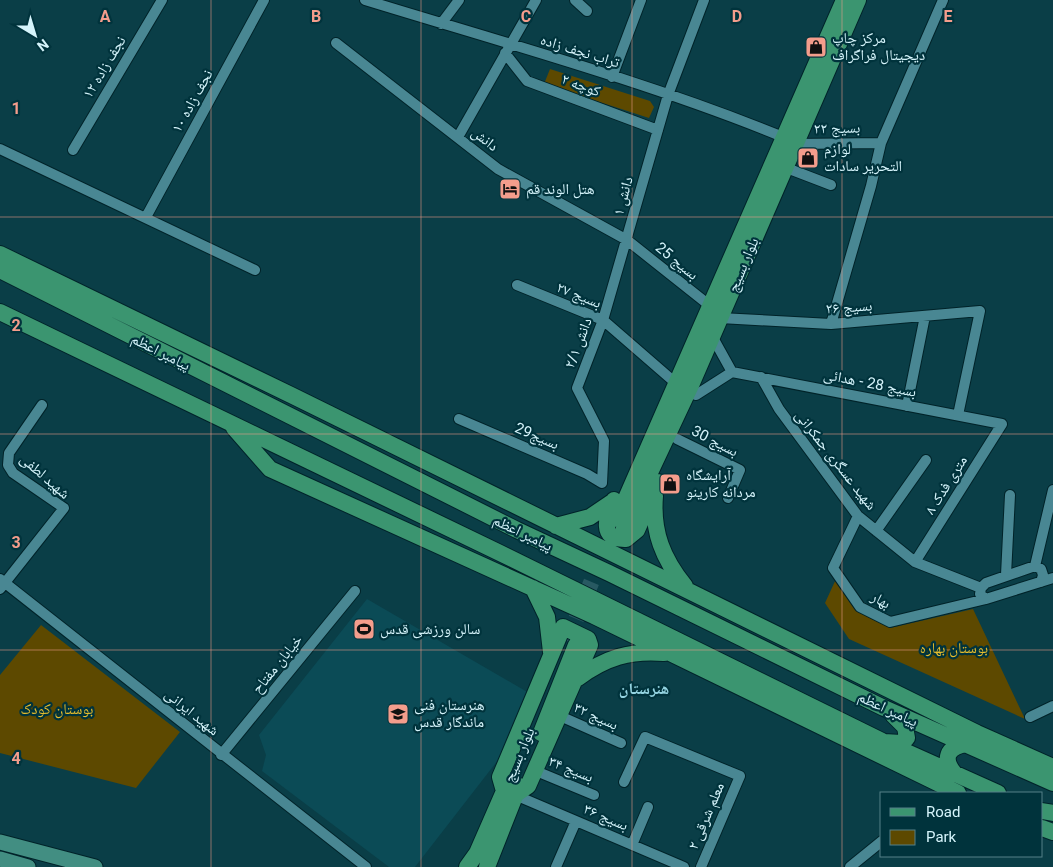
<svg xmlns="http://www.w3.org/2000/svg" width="1053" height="867" viewBox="0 0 1053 867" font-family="Roboto,'Noto Naskh Arabic',sans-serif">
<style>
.built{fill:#0b4b56}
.green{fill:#5d4900}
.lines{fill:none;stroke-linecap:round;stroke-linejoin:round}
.primary-tunnel{stroke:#285962;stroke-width:16;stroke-dasharray:16 8;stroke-linecap:butt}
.street-casing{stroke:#012329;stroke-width:12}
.secondary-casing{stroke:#012329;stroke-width:17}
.primary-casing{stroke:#012329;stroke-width:18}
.street{stroke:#498793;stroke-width:10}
.secondary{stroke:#428e82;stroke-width:15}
.primary{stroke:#3b9570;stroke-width:16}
.grid{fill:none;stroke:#f49d8c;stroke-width:1;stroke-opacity:0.55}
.labels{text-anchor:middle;stroke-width:4.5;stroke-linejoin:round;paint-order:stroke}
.poi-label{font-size:15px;fill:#d5f4fb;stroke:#00333c;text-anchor:start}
.street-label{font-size:15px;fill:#d5f4fb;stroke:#00333c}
.park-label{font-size:15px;fill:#e7bd2d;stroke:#00333c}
.neighbourhood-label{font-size:16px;font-weight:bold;fill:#93d3e0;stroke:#00333c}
.grid-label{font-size:16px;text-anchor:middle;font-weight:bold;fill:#f49d8c;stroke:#00333c;stroke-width:4.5;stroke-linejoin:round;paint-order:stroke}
</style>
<rect width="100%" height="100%" fill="#0a3e47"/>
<path class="built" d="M367,599L529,693L505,751L415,867H389L262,771L266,755L259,735Z"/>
<path class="green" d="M550,69L650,101L654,107L649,118L544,84Z
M836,579L857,611L890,628L973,609L1025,719L849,639L825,603Z
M41,625L180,732L136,788L0,753V675Z"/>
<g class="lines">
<path class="primary-tunnel" d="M567,641L610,537"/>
<g class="street-casing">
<path id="street" d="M365,0C505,43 648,82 783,137
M575,0L587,11
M441,24L459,0
M336,43L498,169L627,240L709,305
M505,53L527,81L658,130
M612,77L641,0
M458,137L536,0
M794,144L881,143
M0,149L255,270
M73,150L162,0
M784,167L831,185
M146,217L264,0
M517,285L603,320L671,379
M720,318L831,324L980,311L958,415
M831,324L871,186L881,143L943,0
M712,336L732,372
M732,372L1002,424L915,562
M761,377L779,409L858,516L915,562L981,588
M696,395L732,372
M907,406L925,316
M459,419L587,474L602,483L604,441L577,388L603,320L668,95L704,0
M677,439L740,470L728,498
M858,516L833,568L860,607L890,622L986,599
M876,531L926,460
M1035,566L1053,490
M1006,575L1010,495
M0,579L366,867
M1041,582L1043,575L1041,569L1035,566L986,583L981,588L980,594L986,599L1053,578
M0,589L64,508L13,473L8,465L9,453L42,405
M560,716L621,743
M1030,717L1053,706
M221,755L355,591
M536,771L594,795
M624,782L645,737L740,776L701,867
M515,795L684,867
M632,845L648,807
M556,867L576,821
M850,867L882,841"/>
</g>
<g class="secondary-casing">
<path id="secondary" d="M0,842L95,867
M0,859L28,867"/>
</g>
<g class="primary-casing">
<path id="primary" d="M0,254L291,395L977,733L1053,767
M0,270L517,530L609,573L884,708L1053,783
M0,312L500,553L882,741L998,793
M234,428L270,469L594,616L958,793
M655,496C652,532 663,559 685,586
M614,500C607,516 598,540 626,539L637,530L658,482
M617,519L844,0
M556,526L590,517L612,502
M624,528L692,383L858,0
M533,588L547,617L551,652
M578,678C605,658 630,650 664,653
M541,733L576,645
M884,742L901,743L907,738L905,727L893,715
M955,774C942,759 947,747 966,744
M504,791L500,777L503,770L563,627L588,639L590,645L528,786L515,795
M1042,811L1053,813
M1042,828L1053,832
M467,867L477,853L508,782
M487,867L519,786"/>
</g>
<use href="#street" class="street"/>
<use href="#secondary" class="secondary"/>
<use href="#primary" class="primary"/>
</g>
<path class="grid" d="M211,0V867M421,0V867M632,0V867M842,0V867M0,217H1053M0,434H1053M0,650H1053"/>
<defs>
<g id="shop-square" transform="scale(1.125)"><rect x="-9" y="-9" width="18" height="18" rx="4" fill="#f49d8c" stroke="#00333c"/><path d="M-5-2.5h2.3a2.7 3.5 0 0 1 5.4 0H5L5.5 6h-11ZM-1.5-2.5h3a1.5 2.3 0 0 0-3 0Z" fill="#111"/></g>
<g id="hotel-square" transform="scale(1.125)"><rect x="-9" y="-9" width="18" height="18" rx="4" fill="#f49d8c" stroke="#00333c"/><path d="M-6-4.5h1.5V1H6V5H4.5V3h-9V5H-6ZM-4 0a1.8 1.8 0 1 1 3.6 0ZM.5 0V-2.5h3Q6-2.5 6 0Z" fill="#111"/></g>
<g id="stadium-square" transform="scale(1.125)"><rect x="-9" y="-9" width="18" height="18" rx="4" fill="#f49d8c" stroke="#00333c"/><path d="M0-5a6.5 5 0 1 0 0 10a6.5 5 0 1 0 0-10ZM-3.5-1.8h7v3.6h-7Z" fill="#111"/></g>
<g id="school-square" transform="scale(1.125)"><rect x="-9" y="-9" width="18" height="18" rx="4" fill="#f49d8c" stroke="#00333c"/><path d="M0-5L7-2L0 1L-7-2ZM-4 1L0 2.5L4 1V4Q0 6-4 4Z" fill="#111"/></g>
</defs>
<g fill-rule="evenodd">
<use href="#shop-square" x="816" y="47"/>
<use href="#shop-square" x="808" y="158"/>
<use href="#hotel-square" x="510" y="189"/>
<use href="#shop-square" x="670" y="484"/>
<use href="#stadium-square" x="364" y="629"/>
<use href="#school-square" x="398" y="714"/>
</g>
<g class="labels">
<g class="poi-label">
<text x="832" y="43">مرکز چاپ<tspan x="832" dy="17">دیجیتال فراگراف</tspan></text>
<text x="824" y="154">لوازم<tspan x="824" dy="17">التحریر سادات</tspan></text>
<text x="526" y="194">هتل الوند قم</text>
<text x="686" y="480">آرایشگاه<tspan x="686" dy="17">مردانه کارینو</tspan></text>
<text x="380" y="634">سالن ورزشی قدس</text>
<text x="414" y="710">هنرستان فنی<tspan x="414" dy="17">ماندگار قدس</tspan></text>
</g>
<g class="street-label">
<text transform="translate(580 51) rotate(17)" y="5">تراب نجف زاده</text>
<text transform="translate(104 67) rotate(-59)" y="5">نجف زاده ۱۲</text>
<text transform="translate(581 85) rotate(20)" y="5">کوچه ۲</text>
<text transform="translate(192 101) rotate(-61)" y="5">نجف زاده ۱۰</text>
<text transform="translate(837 128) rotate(-1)" y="5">بسیج ۲۲</text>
<text transform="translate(485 139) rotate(38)" y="5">دانش</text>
<text transform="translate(623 196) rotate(-75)" y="5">دانش ۱</text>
<text transform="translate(677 261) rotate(39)" y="5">بسیج 25</text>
<text transform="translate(743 265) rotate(-67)" y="5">بلوار بسیج</text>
<text transform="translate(579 295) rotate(22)" y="5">بسیج ۲۷</text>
<text transform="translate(849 307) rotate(-4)" y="5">بسیج ۲۶</text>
<text transform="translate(578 343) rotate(-69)" y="5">دانش ۲/۱</text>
<text transform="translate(161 352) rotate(27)" y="5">پیامبر اعظم</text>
<text transform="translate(870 383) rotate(11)" y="5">بسیج 28 - هدائی</text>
<text transform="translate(537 436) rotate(23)" y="5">بسیج29</text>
<text transform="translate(715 441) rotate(27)" y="5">بسیج 30</text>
<text transform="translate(836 460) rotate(52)" y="5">شهید عسگری جمکرانی</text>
<text transform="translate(45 476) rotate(41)" y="5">شهید لطفی</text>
<text transform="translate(946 485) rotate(-58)" y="5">۸ متری فدک</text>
<text transform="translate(523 533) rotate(26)" y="5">پیامبر اعظم</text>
<text transform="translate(881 600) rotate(30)" y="5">بهار</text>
<text transform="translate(277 664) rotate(-51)" y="5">خیابان مفتاح</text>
<text transform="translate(888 709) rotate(25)" y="5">پیامبر اعظم</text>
<text transform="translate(192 712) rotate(39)" y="5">شهید ایرانی</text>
<text transform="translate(596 716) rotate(24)" y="5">بسیج ۳۲</text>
<text transform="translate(519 755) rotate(-67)" y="5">بلوار بسیج</text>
<text transform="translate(571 769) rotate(22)" y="5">بسیج ۳۴</text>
<text transform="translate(706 816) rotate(-67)" y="5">معلم شرقی ۲</text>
<text transform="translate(606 817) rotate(23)" y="5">بسیج ۳۶</text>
</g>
<g class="park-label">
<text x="954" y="653">بوستان بهاره</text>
<text x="57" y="714">بوستان کودک</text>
</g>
<g class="neighbourhood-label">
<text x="644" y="694">هنرستان</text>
</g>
</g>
<g class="grid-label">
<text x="105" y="22">A</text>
<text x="316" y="22">B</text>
<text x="526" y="22">C</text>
<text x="737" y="22">D</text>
<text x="948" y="22">E</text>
<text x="16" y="114">1</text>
<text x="16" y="331">2</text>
<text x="16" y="548">3</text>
<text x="16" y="764">4</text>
</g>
<rect x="880" y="792" width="162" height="65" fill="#00333c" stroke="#558088"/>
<rect x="890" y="808" width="25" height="8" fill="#3b9570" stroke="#558088"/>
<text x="926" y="817" font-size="15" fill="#d5f4fb">Road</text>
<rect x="890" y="830" width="25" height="15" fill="#5d4900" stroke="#558088"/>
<text x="926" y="842" font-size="15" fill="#d5f4fb">Park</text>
<g transform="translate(35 35) rotate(142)" stroke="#00333c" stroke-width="4" paint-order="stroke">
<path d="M0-4L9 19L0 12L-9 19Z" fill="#d5f4fb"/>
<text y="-8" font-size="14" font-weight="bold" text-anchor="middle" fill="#d5f4fb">N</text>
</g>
</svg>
